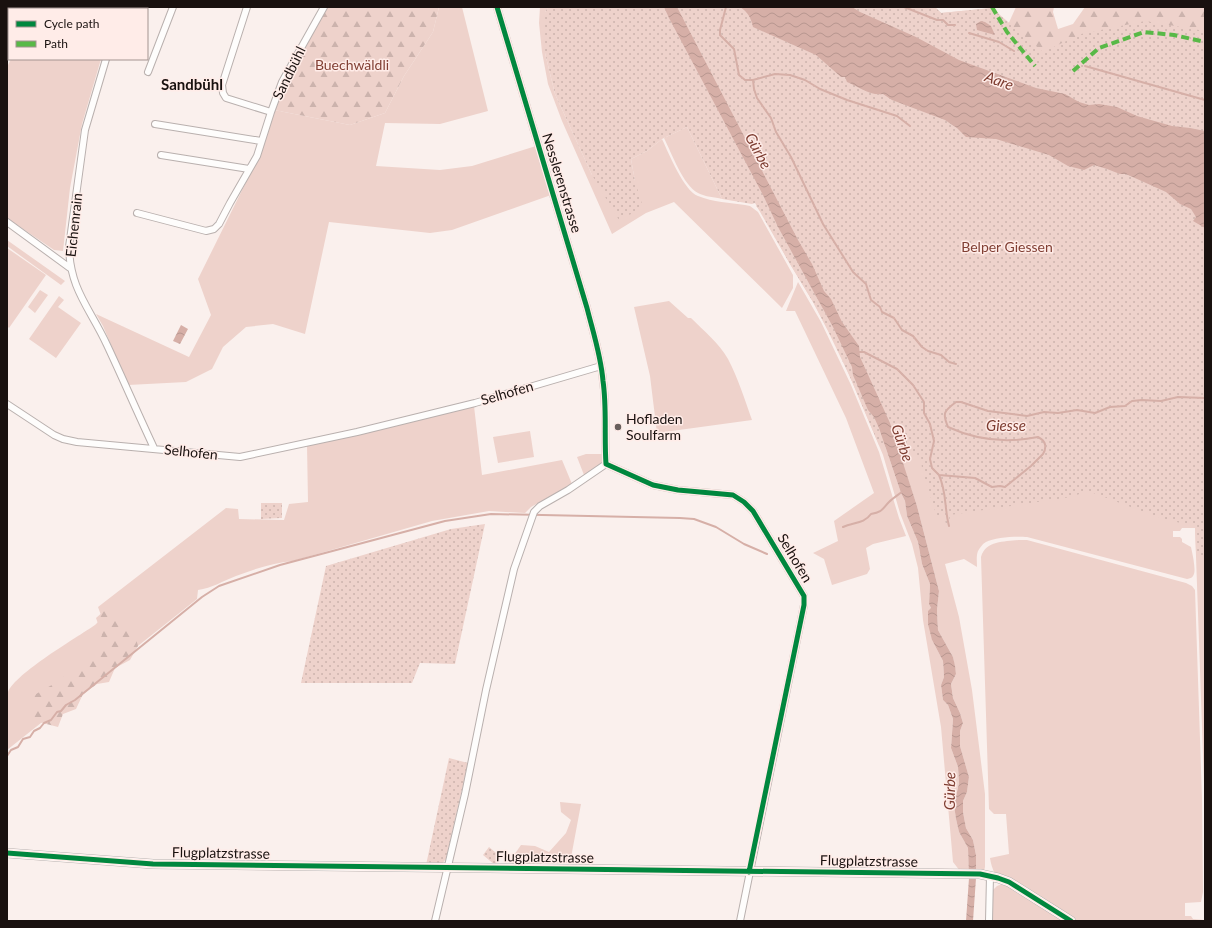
<svg xmlns="http://www.w3.org/2000/svg" width="1212" height="928" viewBox="0 0 1212 928" font-family="Lato,sans-serif">
<style>
.grass{fill:#eed2cb}
.forest{fill:url(#forest-firs)}
.park{fill:url(#park-dots)}
.water{fill:url(#water-waves)}
.lines{fill:none;stroke-linecap:round;stroke-linejoin:round}
.stream{stroke:#d6afa7;stroke-width:2}
.street-casing{stroke:#b9b0ae;stroke-width:8}
.secondary-casing{stroke:#b9b0ae;stroke-width:10}
.street{stroke:#fefdfc;stroke-width:6}
.secondary{stroke:#fefdfc;stroke-width:9}
.quiet{stroke:#58b947;stroke-width:4;stroke-dasharray:8 4;stroke-linecap:butt}
.cycleway-casing{stroke:#ffece8;stroke-width:8}
.cycleway{stroke:#00873e;stroke-width:5}
.poi-dot{fill:#685f5d;stroke:#ffece8;stroke-width:1.5}
.labels{text-anchor:middle;stroke-width:3;stroke-linejoin:round;paint-order:stroke}
.park-label{font-size:14px;fill:#813f33;stroke:#ffece8}
.street-label{font-size:14px;fill:#19110f;stroke:#ffece8}
.poi-label{font-size:14px;fill:#19110f;stroke:#ffece8;text-anchor:start}
.water-label{font-size:15px;font-style:italic;fill:#7d3c30;stroke:#ffece8}
.neighbourhood-label{font-size:15px;font-weight:bold;fill:#19110f;stroke:#ffece8}
</style>
<defs>
<pattern id="forest-firs" width="22" height="20" patternUnits="userSpaceOnUse"><rect width="22" height="20" fill="#eed2cb"/><path d="M5 1l3.5 6h-7zM16 11l3.5 6h-7z" fill="#ccb3ad"/></pattern>
<pattern id="park-dots" width="8" height="8" patternUnits="userSpaceOnUse"><rect width="8" height="8" fill="#eed2cb"/><path d="M2 2h.1M6 6h.1" fill="none" stroke="#ccb3ad" stroke-width="1.8" stroke-linecap="round"/></pattern>
<pattern id="water-waves" width="16" height="10" patternUnits="userSpaceOnUse"><rect width="16" height="10" fill="#d6afa7"/><path d="M0 5q4-4 8 0t8 0" fill="none" stroke="#b7968f"/></pattern>
</defs>
<rect width="100%" height="100%" fill="#faf0ed"/>
<path class="grass" d="M25,7H115L114,9H25Z
M439,7H462L488,111L440,124L385,123L376,166L440,170L472,166L536,146L551,195L452,230L430,233L329,222L305,334L273,324L246,327L223,347L212,369L186,382L128,385L103,326L96,314L189,357L211,315L198,279L259,156L274,110L350,125L385,113L404,76L433,32Z
M540,7H548L545,12V53L555,94L592,175L635,181L631,159L647,151L662,139C669,154 684,191 698,196C713,202 730,203 745,205L750,206L758,212L793,275V288L782,308L674,202L646,213L612,234L562,121L548,84L542,52L539,23Z
M686,7L1205,384V812L1195,528H1182L1180,531H1173V537H1180L1182,539V542L1191,547C1192,552 1197,572 1193,576C1192,578 1190,578 1187,579L1027,537C1017,536 995,537 986,542C982,544 980,548 978,551C976,556 977,562 977,567L964,559L945,564L959,617L972,690L985,794V867L984,871H976V855L973,840L966,828L963,812V801L967,792L969,777L960,746V731L963,723L960,713L953,698L951,684L956,674L953,657L938,630L937,610L939,591L917,506L905,471Z
M11,59H101L82,124L70,188L63,251L54,250L7,218V67Z
M687,127L722,199C715,197 705,197 698,193C683,185 672,154 664,138Z
M761,201L879,428L901,493L905,501L907,516L918,542L922,564L930,584L929,604L931,608L932,640L943,661L944,677L941,685L943,700L948,705L953,719L951,748L958,767L959,783L954,805L956,819L959,832L968,848L969,871H960L953,862L941,727L923,620L918,568L912,544L900,513L883,455L839,351L813,302L790,264L761,212L756,206Z
M7,240L65,281L61,285L7,246Z
M7,248L46,275L9,328L7,326Z
M798,282L821,322L851,385L879,452L899,518L906,536L873,544L866,548L870,569L867,574L832,585L824,559L813,553L838,541L834,521L874,493L846,418L795,311H786Z
M40,290L48,295L35,313L28,307Z
M59,296L64,300L58,307L81,323L56,358L29,339Z
M669,301L688,318H691C704,331 719,343 728,359C738,378 745,400 752,420L657,433L650,376L634,307Z
M474,406L482,475L562,460L572,484L531,507L525,513L489,511L432,521L293,561C273,563 254,569 236,576C223,581 212,588 198,590L197,599L7,750C7,740 5,698 8,692C16,673 76,638 95,625L102,618L98,607L226,508L238,509L239,519L284,520L289,504L308,502L307,445Z
M530,431L534,457L498,463L493,437Z
M586,454H603L602,464L584,475L577,457Z
M1018,540H1027L1186,583L1192,586L1195,590L1202,798L1203,892L1201,902L1185,903V916H1191L1193,919L1205,920V921H1075L995,874C992,868 991,864 990,858L1009,854L1006,814H994L989,809L981,557C986,540 1004,542 1018,540Z
M560,802L581,804L570,863L512,864L514,855L521,845L535,846L549,852L566,833L571,820L561,812Z
M1002,884L1007,885L1062,921H991L993,890L997,886Z"/>
<path class="forest" d="M327,7H439L433,32L404,76L385,113L350,125L274,110L297,60Z
M935,7L941,13L992,8L1006,29L1016,7H1054L1053,12L1058,29L1073,24L1085,7H1205V131L959,60Z
M105,610L124,618L127,623L124,628L134,631L138,646L130,660L115,668L109,682L97,684L83,694L76,709L63,714L58,727L35,721L31,701L36,694L57,682L95,651L102,635L96,618Z"/>
<path class="park" d="M548,7H935L941,13L992,8L1043,52L1081,34L1145,21L1205,31V561L1196,552L1195,526L1167,520L1144,512L1088,491L1071,497L950,515L949,528L946,524L944,516L937,517L922,470L921,457L914,453L879,445L851,379L828,331L813,302L790,264L755,203L752,204L722,199L687,127L662,139L647,151L631,159L635,181L643,207L633,213L619,220L592,175L555,94L545,53L543,24L545,12Z
M261,503H282V518L261,519Z
M485,524L455,664L420,663L412,683H301L326,566L451,529Z
M449,758L468,763L446,859L441,865H426Z
M489,847L501,857L495,865L483,855Z"/>
<path class="water" d="M664,7H677L798,240L812,264L824,291L831,299L842,322L859,346L860,357L890,423L917,506L939,591L937,610L938,630L953,657L955,666L956,674L951,684L953,698L960,713L963,723L960,731V746L969,777L967,792L963,801V812L966,828L973,840L976,855V878L973,921H966L969,878L968,848L959,832L956,819L954,805L959,783L958,767L951,748L953,719L948,705L943,700L941,685L944,677L943,661L932,640L928,624V611L931,608L929,604L930,584L922,564L918,542L907,516L905,501L901,493L879,428L874,417L868,410L853,375L852,367L833,327L778,227L763,195L669,18Z
M740,7H852L860,12L916,37L959,60L1036,88L1065,94L1079,102L1089,105L1099,104L1117,107L1137,116L1172,126L1190,128L1205,131V228L1193,221L1196,217L1191,209L1180,204L1166,192L1126,174H1120L1107,169L1094,165L1084,170L1068,166L1049,155L996,139L966,137L957,128L945,120L892,100L883,94C870,96 859,87 847,82L845,77H841L816,55L753,27C751,18 748,12 740,7Z
M981,21L985,22L991,26L995,35L977,30L976,24Z
M181,325L188,329L180,344L173,341Z"/>
<g class="lines">
<path class="stream" d="M726,7L720,30V35L734,49L739,75L745,80H753L775,74L790,75L805,80L820,89L847,100L897,116L910,126
M904,7L937,20H943L948,25H955
M969,33L999,42L1014,51
M1085,66L1205,100
M753,80L754,89L757,98L771,118L776,132L791,157L823,224L853,272L866,284L871,300L880,307L882,312L894,318L902,330L913,336L922,347L928,351L941,355L949,362L956,364
M858,352H864L897,369L913,385L924,402V413L930,424L934,441L930,459L932,468L939,475L975,478L992,487L1000,486L1005,487L1031,466L1043,454C1047,447 1046,441 1038,437C1008,443 976,440 948,427C942,413 944,411 956,402H961L988,411L1027,416L1044,412L1058,413L1077,410L1095,413L1110,407L1125,406L1132,401L1142,400L1161,401L1178,397L1205,398
M939,475C947,493 944,507 949,526
M843,527C853,522 864,524 871,514C883,512 882,509 889,502C893,498 898,495 903,491
M7,756L11,750L18,747L23,739L30,737L34,731L40,728L44,723L51,720L57,712L61,711L66,705L75,700L202,597L219,586L280,565L445,521L491,514L680,518L694,519L716,527L744,544L767,554"/>
<g class="street-casing">
<path id="street" d="M247,7L222,85L223,93L226,98L271,112
M497,7L587,308C593,332 601,356 603,381C607,408 604,436 606,464
M120,9L121,7
M106,59L85,130L69,247C70,290 90,308 107,345C123,379 138,414 154,448
M148,72L173,7
M155,124L261,141
M161,155L249,169
M137,213L206,231L214,229L219,224L230,203L257,156L271,112L282,82L324,7
M7,222L70,268
M7,404L54,435L63,439L77,442L240,457L357,432L475,403L601,366
M606,464L653,485L678,490L733,495L744,502L753,511L804,596V605L740,921
M435,921L465,794L486,690L514,569L534,512L540,506L568,490L606,464
M989,921L990,876"/>
</g>
<g class="secondary-casing">
<path id="secondary" d="M7,853L153,864L980,874L998,878L1009,882L1071,921"/>
</g>
<use href="#street" class="street"/>
<use href="#secondary" class="secondary"/>
<path class="quiet" d="M992,7L1007,32L1035,66
M1073,71L1099,48L1144,32L1174,35L1205,42"/>
<g class="cycleway-casing">
<path id="cycleway" d="M497,7L587,308C593,332 601,356 603,381C607,408 604,436 606,464L653,485L678,490L733,495L744,502L753,511L804,596V605L749,872
M7,853L153,864L980,874L998,878L1009,882L1071,921"/>
</g>
<use href="#cycleway" class="cycleway"/>
</g>
<circle class="poi-dot" cx="618" cy="427" r="4"/>
<g class="labels">
<g class="park-label">
<text x="352" y="70">Buechwäldli</text>
<text x="1007" y="252">Belper Giessen</text>
</g>
<g class="street-label">
<text transform="translate(289 73) rotate(-64)" y="5">Sandbühl</text>
<text transform="translate(562 183) rotate(73)" y="5">Nesslerenstrasse</text>
<text transform="translate(74 225) rotate(-84)" y="5">Eichenrain</text>
<text transform="translate(507 393) rotate(-16)" y="5">Selhofen</text>
<text transform="translate(191 452) rotate(6)" y="5">Selhofen</text>
<text transform="translate(795 558) rotate(59)" y="5">Selhofen</text>
<text transform="translate(221 853) rotate(1)" y="5">Flugplatzstrasse</text>
<text transform="translate(545 857) rotate(1)" y="5">Flugplatzstrasse</text>
<text transform="translate(869 861) rotate(1)" y="5">Flugplatzstrasse</text>
</g>
<g class="poi-label">
<text x="626" y="424">Hofladen<tspan x="626" dy="16">Soulfarm</tspan></text>
</g>
<g class="water-label">
<text transform="translate(999 81) rotate(20)" y="5">Aare</text>
<text transform="translate(758 151) rotate(62)" y="5">Gürbe</text>
<text x="1006" y="431">Giesse</text>
<text transform="translate(902 443) rotate(71)" y="5">Gürbe</text>
<text transform="translate(950 791) rotate(-89)" y="5">Gürbe</text>
</g>
<g class="neighbourhood-label">
<text x="192" y="90">Sandbühl</text>
</g>
</g>
<rect width="1212" height="928" fill="none" stroke="#19110f" stroke-width="16"/>
<rect x="8" y="8" width="140" height="52" fill="#ffece8" stroke="#a39491"/>
<rect x="16" y="21" width="20" height="6" fill="#00873e" stroke="#a39491"/>
<text x="44" y="28" font-size="12" fill="#19110f">Cycle path</text>
<rect x="16" y="41" width="20" height="6" fill="#58b947" stroke="#a39491"/>
<text x="44" y="48" font-size="12" fill="#19110f">Path</text>
</svg>
